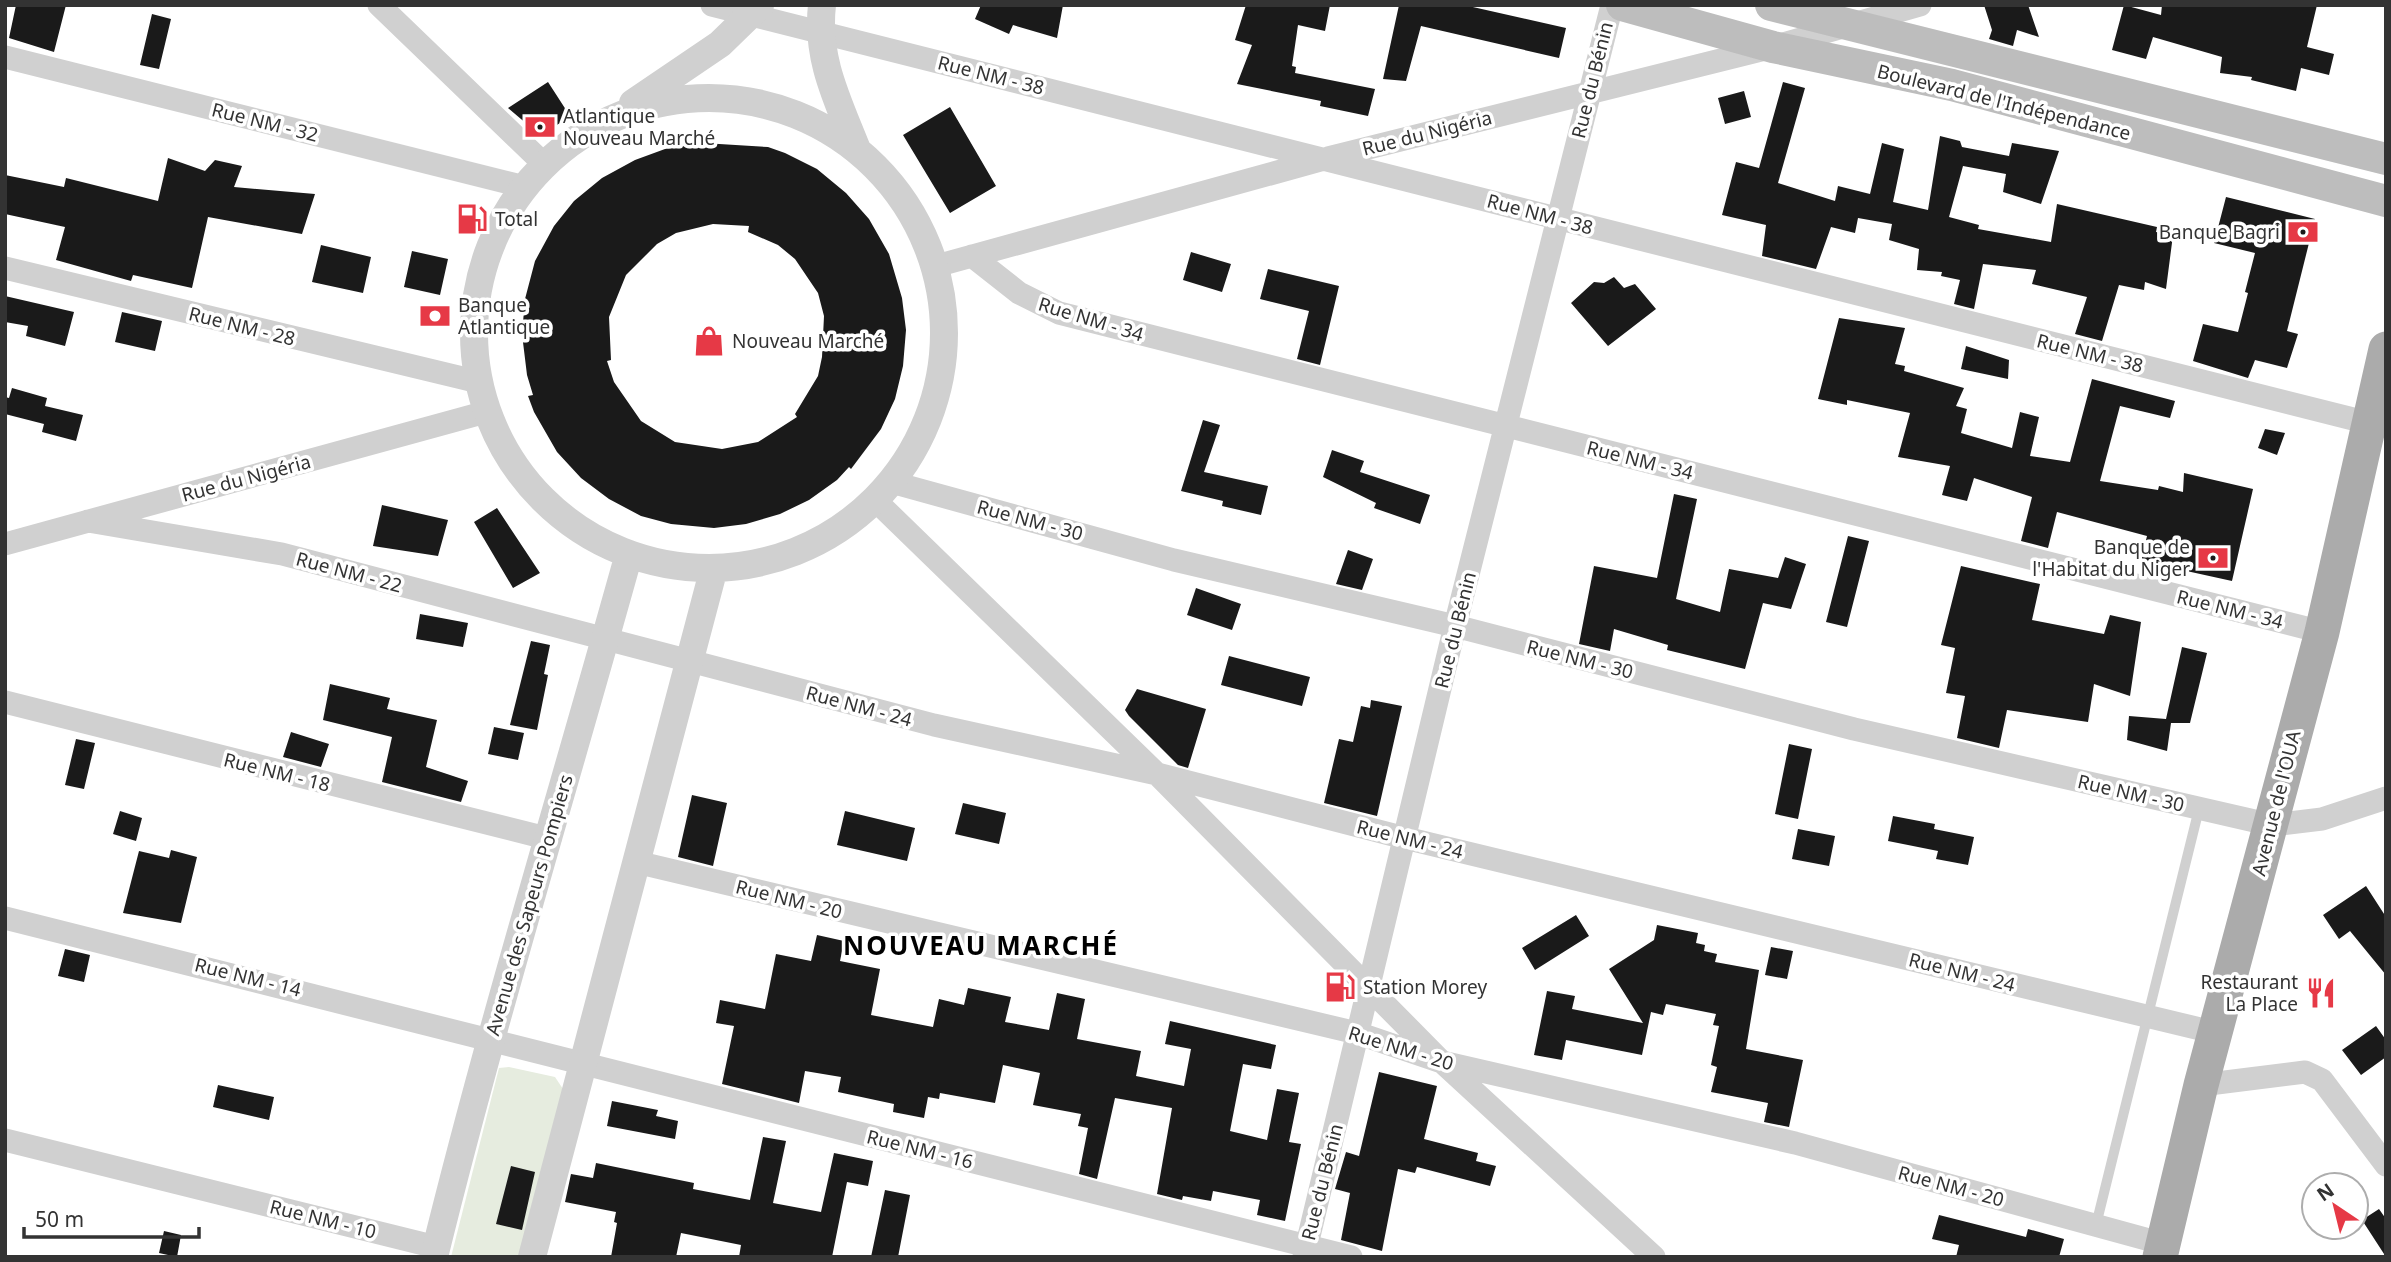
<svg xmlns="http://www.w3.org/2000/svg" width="2391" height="1262" viewBox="0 0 2391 1262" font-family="'Noto Sans',sans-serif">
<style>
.green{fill:#e6ecdf}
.building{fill:#1a1a1a;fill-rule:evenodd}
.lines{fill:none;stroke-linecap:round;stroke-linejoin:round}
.service{stroke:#d0d0d0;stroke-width:10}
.minor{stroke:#d0d0d0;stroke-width:23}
.tertiary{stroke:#d0d0d0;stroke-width:28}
.secondary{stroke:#bdbdbd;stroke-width:32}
.primary{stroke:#ababab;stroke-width:35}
.labels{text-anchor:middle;stroke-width:7;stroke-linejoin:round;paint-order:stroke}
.street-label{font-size:19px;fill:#333;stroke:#fff}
.poi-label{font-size:19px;fill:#333;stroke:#fff;text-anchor:start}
.district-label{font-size:26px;font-weight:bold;letter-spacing:2px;fill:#000;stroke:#fff}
</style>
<rect width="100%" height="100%" fill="#fff"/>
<path class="green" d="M509,1067L555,1077L563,1089L520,1257H451L499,1068Z"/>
<path class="building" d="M16,5H66L54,52L9,38Z
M981,5H1063L1057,38L1013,25L1009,34L975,19Z
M1246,5H1330L1325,31L1298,25L1292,66L1296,67L1295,73L1375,89L1368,116L1320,106L1321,101L1237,84L1252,45L1235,40Z
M1399,5H1464L1566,28L1559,58L1421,26L1406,81L1383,79Z
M1984,5H2028L2039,37L2017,30L2013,46L1989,39L1992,30Z
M2124,5L2161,15L2162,5H2317L2307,47L2334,54L2329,75L2301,68L2296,91L2251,80L2252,77L2220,73L2222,57L2153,37L2146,59L2112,50Z
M152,14L171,19L159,69L140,65Z
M548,82L570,116L541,136L508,108Z
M1783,82L1805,88L1778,183L1835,201L1838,186L1870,194L1882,143L1904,149L1893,202L1928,210L1940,136L1960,141L1962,147L2009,156L2012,143L2059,151L2041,204L2003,192L2006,174L1963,166L1949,217L1979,225L1978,229L2051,242L2057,204L2157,227L2156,232L2173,235L2166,289L2145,282L2144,290L2119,285L2102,341L2075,334L2087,297L2032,284L2036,270L1983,264L1974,309L1954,304L1960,280L1941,276L1942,272L1917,270L1919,249L1889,240L1892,224L1858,218L1855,233L1831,227L1816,269L1762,256L1766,225L1722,215L1736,162L1759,168Z
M1744,91L1751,117L1725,124L1718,98Z
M950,107L996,186L950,213L903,135Z
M703,143L768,147L785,153L817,169L846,193L869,219L889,254L902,298L906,330L903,366L895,399L881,429L851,469L849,467L837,480L809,500L780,514L746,524L714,528L671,524L641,516L609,499L581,478L557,452L534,412L528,396L533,395L527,375L522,334L525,299L535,261L554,226L574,201L602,178L635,160L665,149ZM713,224L749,226L748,232L778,245L795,259L818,293L824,316L822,357L818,376L795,414L797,417L758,442L722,449L675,442L641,421L614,382L607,361L611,360L609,317L626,275L657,244L676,233Z
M168,158L205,171L215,160L242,166L234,187L315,194L302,234L208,217L192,288L133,275L131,281L56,260L65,227L5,214V175L64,187L66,178L158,201Z
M2226,197L2315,219L2287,331L2298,334L2287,368L2255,360L2248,378L2193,361L2203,324L2238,332L2248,293L2245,292L2255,253L2214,243Z
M321,245L371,257L363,293L312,282Z
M412,251L448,259L440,295L404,287Z
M1191,252L1231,264L1222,292L1183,280Z
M1268,269L1339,286L1320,365L1297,359L1309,311L1260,299Z
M1614,277L1624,288L1635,284L1656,309L1608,346L1571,303L1594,282L1604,283Z
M5,296L74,312L65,346L26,336L28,326L5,322Z
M122,312L162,321L155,351L115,342Z
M1839,318L1905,328L1895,364L1905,366L1904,371L1964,388L1956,406L1967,409L1961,433L2012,448L2020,412L2039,417L2030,456L2070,462L2092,379L2175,401L2170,418L2120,406L2100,481L2158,490L2159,486L2183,492L2184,473L2253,489L2232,581L2141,561L2147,536L2057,512L2048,548L2021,541L2032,497L1974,478L1967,501L1942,495L1950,466L1898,457L1910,413L1847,400V405L1818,399Z
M1966,346L2009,360L2008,379L1961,369Z
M12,388L47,398L45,406L83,415L76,441L42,432L44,424L5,414V397L9,398Z
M1203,420L1220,425L1204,472L1268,486L1261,515L1222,506L1223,501L1181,491Z
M2265,429L2285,433L2277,455L2258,448Z
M1332,450L1364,461L1360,472L1430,495L1420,524L1374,508L1376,503L1323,477Z
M1674,494L1697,499L1676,599L1720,612L1729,569L1778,578L1785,557L1806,564L1791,609L1763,603L1745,669L1667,650L1668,645L1614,629L1610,651L1579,644L1594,566L1657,578Z
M382,505L448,520L438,556L373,546Z
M497,508L540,573L513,588L474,522Z
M1848,536L1869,541L1847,627L1826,622Z
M1348,550L1373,559L1362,590L1336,584Z
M1961,566L2040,584L2032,620L2104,634L2110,615L2141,622L2130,696L2094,684L2088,722L2007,710L1999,748L1957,738L1965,696L1946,693L1955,648L1941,645Z
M1196,588L1241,604L1232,630L1187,615Z
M420,614L468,623L463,647L416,639Z
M531,641L550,645L544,674L548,675L537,730L510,725Z
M2182,647L2207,653L2190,723H2171L2167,751L2127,740L2129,716L2166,719Z
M1229,656L1310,677L1302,706L1221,685Z
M330,684L390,698L387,709L437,720L426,767L468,781L461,802L382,782L392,737L323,720Z
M1137,689L1206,709L1188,768L1178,765L1129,716L1125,710Z
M1371,700L1402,706L1377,816L1324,803L1339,739L1353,742L1361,706L1370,708Z
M494,727L524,733L518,760L488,754Z
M291,732L329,744L321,767L283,757Z
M76,739L95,743L84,789L65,785Z
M1789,744L1812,749L1798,819L1775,814Z
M692,795L727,803L713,866L678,857Z
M963,803L1006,813L999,844L955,834Z
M120,811L142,818L136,841L113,834Z
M845,811L915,828L907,861L837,845Z
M1893,816L1935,824L1934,829L1974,837L1968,865L1936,859L1938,851L1888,841Z
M1798,829L1835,836L1829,866L1792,859Z
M171,850L197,857L181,923L123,913L139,851L169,858Z
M2366,886L2386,917V975L2350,931L2339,939L2323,915Z
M1576,915L1589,936L1535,970L1522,948Z
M1657,925L1698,933L1696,943L1705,945L1704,951L1717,954L1715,962L1759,970L1746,1049L1803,1060L1789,1127L1764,1122L1768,1103L1711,1092L1717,1067L1711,1065L1719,1026L1713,1025L1716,1014L1666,1004L1663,1015L1651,1012L1642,1055L1566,1040L1562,1060L1534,1055L1547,991L1575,996L1572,1009L1643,1023L1609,969L1654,940Z
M817,935L844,941L840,961L880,969L871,1015L933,1027L939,999L964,1005L968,988L1011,997L1005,1022L1049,1030L1057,993L1085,999L1077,1039L1141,1051L1136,1076L1184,1086L1191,1049L1165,1044L1170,1021L1276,1045L1271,1069L1243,1064L1230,1131L1267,1140L1277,1089L1299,1093L1289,1142L1301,1144L1285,1221L1257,1215L1260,1200L1213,1191L1211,1201L1183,1196L1182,1200L1157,1194L1172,1108L1115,1098L1097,1179L1079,1174L1088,1128L1078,1126L1081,1114L1033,1105L1040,1073L1003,1065L995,1103L940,1093L939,1099L928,1097L924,1118L893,1112L894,1104L838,1092L841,1077L805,1071L799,1103L722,1084L734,1026L716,1023L720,1000L765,1009L776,954L811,961Z
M1771,947L1793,951L1787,979L1765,975Z
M65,949L90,955L84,982L58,976Z
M2376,1026L2386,1040V1057L2361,1075L2342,1050Z
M1379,1072L1437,1086L1424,1139L1478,1153L1476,1161L1496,1166L1490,1186L1417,1167L1415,1173L1398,1169L1382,1251L1341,1240L1350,1193L1335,1189L1346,1152L1359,1156Z
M218,1085L274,1097L269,1120L213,1107Z
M612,1101L658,1110L656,1116L678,1121L675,1139L607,1126Z
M763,1137L786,1141L773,1203L821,1212L834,1153L873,1161L868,1186L847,1182L832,1257H739L741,1245L681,1233L676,1257H611L617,1223L614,1222L616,1212L565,1202L571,1174L593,1178L596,1163L694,1183L693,1189L750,1200Z
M511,1166L535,1172L522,1230L496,1224Z
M885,1190L910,1195L898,1257H871Z
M2379,1209L2386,1219V1257L2362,1220Z
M1939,1215L2026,1237L2028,1229L2064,1239L2059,1257H1956L1959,1245L1932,1239Z
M164,1231L181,1235L177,1257L159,1253Z"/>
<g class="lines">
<path class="service" d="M2096,1225L2199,809"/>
<path class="minor" d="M379,5L545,165
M712,5L2369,423
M5,57L525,187
M972,256L1019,293L1059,313L2322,632
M936,266L1328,158L1773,47L1920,5
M5,268L479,382
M891,482L1174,560L1455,626L1854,729L2272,825L2322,819L2386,798
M875,500L1157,774L1442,1062L1654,1257
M88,521L282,554L934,725L1157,774L1405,838L2217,1033
M5,544L486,412
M5,702L550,839
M636,862L1357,1033L1442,1062L1795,1143L2164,1244
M5,918L1351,1257
M2201,1085L2305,1072L2322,1080L2386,1165
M5,1140L436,1247
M1304,1257L1455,626L1612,5"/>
<path class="tertiary" d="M822,5C816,58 837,99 856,147
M474 333a235 235 0 1 1 470 0a235 235 0 1 1-470 0Z
M633,103L720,44L760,5
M434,1257C492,1021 564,788 629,554
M532,1257L714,568"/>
<path class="secondary" d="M1622,5L1773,47L1952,85L2386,201
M1771,5L2386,159"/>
<path class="primary" d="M2160,1257L2201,1085L2322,632L2386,349"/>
</g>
<defs>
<g id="bank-bare" transform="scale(2.415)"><path d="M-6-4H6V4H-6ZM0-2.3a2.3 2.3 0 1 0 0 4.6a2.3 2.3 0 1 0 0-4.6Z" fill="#e63946" stroke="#fff" stroke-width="2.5" paint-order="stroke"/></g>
<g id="fuel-bare" transform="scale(2.415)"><path d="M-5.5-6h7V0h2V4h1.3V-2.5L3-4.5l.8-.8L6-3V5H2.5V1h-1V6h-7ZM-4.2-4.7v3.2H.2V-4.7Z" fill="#e63946" stroke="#fff" stroke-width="2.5" paint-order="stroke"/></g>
<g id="shop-bare" transform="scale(2.415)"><path d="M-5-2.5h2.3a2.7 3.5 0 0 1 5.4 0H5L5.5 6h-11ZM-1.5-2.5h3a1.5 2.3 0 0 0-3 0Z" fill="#e63946" stroke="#fff" stroke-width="2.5" paint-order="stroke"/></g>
<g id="restaurant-bare" transform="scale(2.415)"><path d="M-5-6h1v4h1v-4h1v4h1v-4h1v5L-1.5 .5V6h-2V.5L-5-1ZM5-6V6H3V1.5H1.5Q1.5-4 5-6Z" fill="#e63946" stroke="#fff" stroke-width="2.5" paint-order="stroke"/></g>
</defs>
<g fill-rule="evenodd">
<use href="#bank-bare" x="540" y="127"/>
<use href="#fuel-bare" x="472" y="219"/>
<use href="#bank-bare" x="2303" y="232"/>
<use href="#bank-bare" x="435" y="316"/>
<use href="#shop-bare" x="709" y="341"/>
<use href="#bank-bare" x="2213" y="558"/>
<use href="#fuel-bare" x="1340" y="987"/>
<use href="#restaurant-bare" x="2321" y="993"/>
</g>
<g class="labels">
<g class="street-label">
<text transform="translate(991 75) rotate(14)" y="7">Rue NM - 38</text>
<text transform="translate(1592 80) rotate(-76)" y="7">Rue du Bénin</text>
<text transform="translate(2004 102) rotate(14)" y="7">Boulevard de l'Indépendance</text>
<text transform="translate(265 122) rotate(14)" y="7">Rue NM - 32</text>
<text transform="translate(1427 133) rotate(-14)" y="7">Rue du Nigéria</text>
<text transform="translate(1540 214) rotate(15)" y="7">Rue NM - 38</text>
<text transform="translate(1091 319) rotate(17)" y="7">Rue NM - 34</text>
<text transform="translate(242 326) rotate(14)" y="7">Rue NM - 28</text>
<text transform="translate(2090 353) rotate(14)" y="7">Rue NM - 38</text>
<text transform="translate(1640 460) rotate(14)" y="7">Rue NM - 34</text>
<text transform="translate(246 478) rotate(-15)" y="7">Rue du Nigéria</text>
<text transform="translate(1030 520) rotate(15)" y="7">Rue NM - 30</text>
<text transform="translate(349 572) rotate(15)" y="7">Rue NM - 22</text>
<text transform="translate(2230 609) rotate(14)" y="7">Rue NM - 34</text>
<text transform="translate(1455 630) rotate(-76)" y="7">Rue du Bénin</text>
<text transform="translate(1580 659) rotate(14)" y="7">Rue NM - 30</text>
<text transform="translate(859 706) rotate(15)" y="7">Rue NM - 24</text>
<text transform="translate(277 772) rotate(14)" y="7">Rue NM - 18</text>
<text transform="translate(2131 793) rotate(13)" y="7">Rue NM - 30</text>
<text transform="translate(2276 803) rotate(-76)" y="7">Avenue de l'OUA</text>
<text transform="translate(1410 839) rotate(14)" y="7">Rue NM - 24</text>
<text transform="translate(789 899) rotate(14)" y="7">Rue NM - 20</text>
<text transform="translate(529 905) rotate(-74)" y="7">Avenue des Sapeurs Pompiers</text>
<text transform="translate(1962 972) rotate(14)" y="7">Rue NM - 24</text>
<text transform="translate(248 977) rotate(14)" y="7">Rue NM - 14</text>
<text transform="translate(1401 1048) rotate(17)" y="7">Rue NM - 20</text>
<text transform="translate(920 1149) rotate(14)" y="7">Rue NM - 16</text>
<text transform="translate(1322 1182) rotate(-76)" y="7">Rue du Bénin</text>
<text transform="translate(1951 1186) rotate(15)" y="7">Rue NM - 20</text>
<text transform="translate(323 1219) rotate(14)" y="7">Rue NM - 10</text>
</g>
<g class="poi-label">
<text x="563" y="123">Atlantique<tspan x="563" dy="22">Nouveau Marché</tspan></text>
<text x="495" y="226">Total</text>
<text x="2280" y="239" text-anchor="end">Banque Bagri</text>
<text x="458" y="312">Banque<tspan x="458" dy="22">Atlantique</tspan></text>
<text x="732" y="348">Nouveau Marché</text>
<text x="2190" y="554" text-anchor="end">Banque de<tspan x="2190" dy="22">l'Habitat du Niger</tspan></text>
<text x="2298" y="989" text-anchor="end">Restaurant<tspan x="2298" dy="22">La Place</tspan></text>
<text x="1363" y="994">Station Morey</text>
</g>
<g class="district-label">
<text x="981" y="955">NOUVEAU MARCHÉ</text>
</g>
</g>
<rect width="2391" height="1262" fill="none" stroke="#333333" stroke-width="14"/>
<g transform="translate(2335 1206) rotate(325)"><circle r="33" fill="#ffffff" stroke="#adadad" stroke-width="2"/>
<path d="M0-5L12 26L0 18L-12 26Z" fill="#e63946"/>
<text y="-10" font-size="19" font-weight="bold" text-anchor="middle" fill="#333333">N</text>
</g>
<path d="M24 1227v10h175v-10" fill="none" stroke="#333333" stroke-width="3.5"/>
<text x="35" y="1227" font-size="21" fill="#333333" stroke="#ffffff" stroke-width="5" paint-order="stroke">50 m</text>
</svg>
